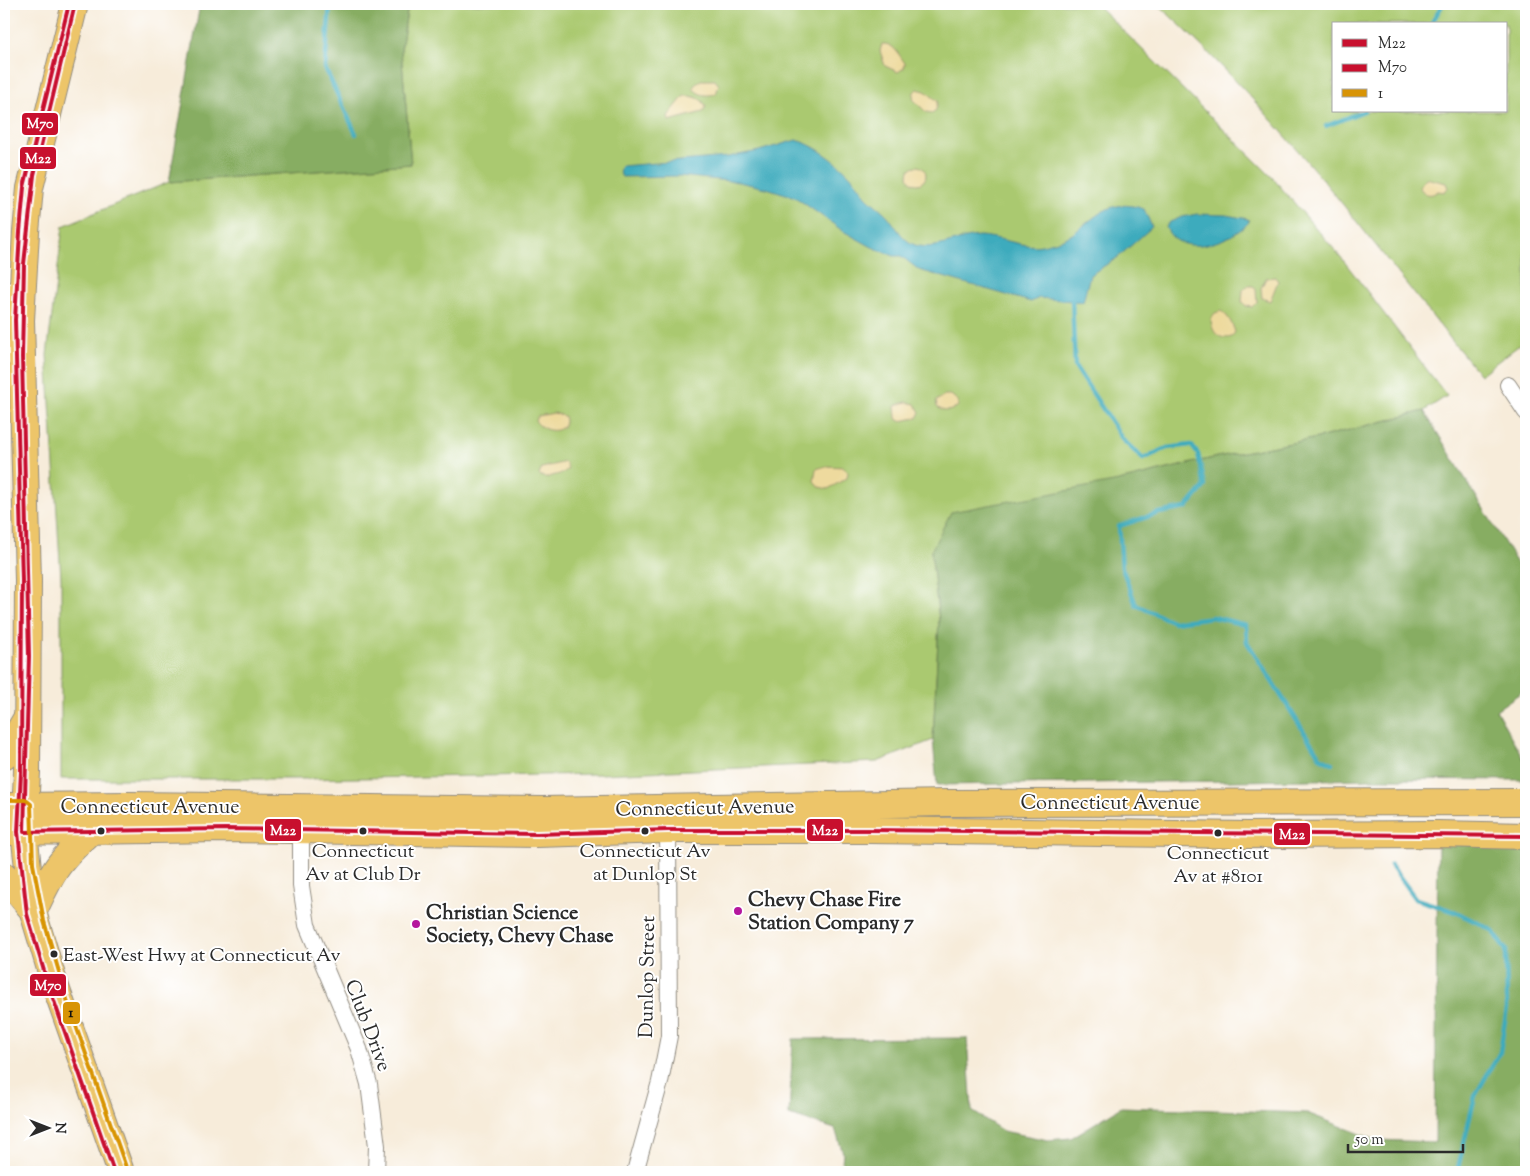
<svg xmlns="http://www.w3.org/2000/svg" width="1530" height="1176" viewBox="0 0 1530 1176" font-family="'Sorts Mill Goudy',serif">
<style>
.green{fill:#aac970;stroke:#6a7a4e;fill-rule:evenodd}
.forest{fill:#87ad62;stroke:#596c46}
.sand{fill:#eeda9e;stroke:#8c8264}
.water{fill:#3eabbd;stroke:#346b74}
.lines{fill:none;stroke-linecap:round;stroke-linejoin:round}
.stream{stroke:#3eabbd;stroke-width:4.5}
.street-casing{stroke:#918c82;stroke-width:18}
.primary-casing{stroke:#918c82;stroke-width:28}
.street{stroke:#fff;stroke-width:16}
.primary{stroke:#edc569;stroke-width:26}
.bus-1-casing{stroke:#fff;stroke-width:8}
.bus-2-casing{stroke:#fff;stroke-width:8}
.bus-3-casing{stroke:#fff;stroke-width:8}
.bus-1{stroke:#c8102e;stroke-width:4}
.bus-2{stroke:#c8102e;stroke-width:4}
.bus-3{stroke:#d89406;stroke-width:4}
.bus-dot{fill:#2b2b2b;stroke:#fff;stroke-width:2}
.poi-dot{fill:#b5179e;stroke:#fff;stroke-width:2}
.labels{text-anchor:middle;stroke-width:4;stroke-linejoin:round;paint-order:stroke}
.bus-label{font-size:19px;fill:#2b2b2b;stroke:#fff}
.street-label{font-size:20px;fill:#2b2b2b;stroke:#fff}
.poi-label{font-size:20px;font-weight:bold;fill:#2b2b2b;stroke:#fff;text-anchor:start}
.line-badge{stroke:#fff;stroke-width:2}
.badge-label{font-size:14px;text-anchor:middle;font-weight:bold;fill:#fff}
.pale-badge-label{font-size:14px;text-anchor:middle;font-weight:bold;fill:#111}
</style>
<rect width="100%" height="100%" fill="#fff"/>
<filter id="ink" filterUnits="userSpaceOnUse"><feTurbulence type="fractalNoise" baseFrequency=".02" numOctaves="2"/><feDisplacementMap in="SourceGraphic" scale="10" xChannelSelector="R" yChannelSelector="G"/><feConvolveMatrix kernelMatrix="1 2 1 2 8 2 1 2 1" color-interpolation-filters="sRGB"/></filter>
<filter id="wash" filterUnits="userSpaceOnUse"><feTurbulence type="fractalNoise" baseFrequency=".0096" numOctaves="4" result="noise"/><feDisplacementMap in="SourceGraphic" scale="20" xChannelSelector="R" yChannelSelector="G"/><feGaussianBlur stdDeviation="1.12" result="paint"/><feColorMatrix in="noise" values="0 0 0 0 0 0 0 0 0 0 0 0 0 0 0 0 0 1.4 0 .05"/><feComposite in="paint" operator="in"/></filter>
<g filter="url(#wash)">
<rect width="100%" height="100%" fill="#f7ecda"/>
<path class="green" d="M408,4H1096L1271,176L1340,256L1447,396L1424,411L1318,438L1217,457L1119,481L931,551L939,620L933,740L877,762L601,774L299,779H61V578L47,355L63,226L169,182L411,164L401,50Z
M1157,4H1526V340L1480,375C1374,247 1282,116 1157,4ZM1334,24H1506V111H1334Z"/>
<path class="forest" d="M200,4H408L401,50L411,164L169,182Z
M1424,411L1526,578V689L1496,710L1526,763V780L1383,779L937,785L933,740L939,620L931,551L951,512L1119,481L1217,457L1318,438Z
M1438,834L1526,836V1172H841L843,1153L835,1129L789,1115L793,1039L967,1038L972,1111L1003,1131L1048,1140L1071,1138L1121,1107L1307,1113L1376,1140L1435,1142Z"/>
<path class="sand" d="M882,44C894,43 898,54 905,63L904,68L898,72L885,66L880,51Z
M701,80H715L719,85L716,94C707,96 699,96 693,88L696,83Z
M917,89L925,91L938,101L936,110L932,113L926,112L913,99L914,92Z
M684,96C693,96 701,97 706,106L703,112L669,121L668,116Z
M908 175a9 9 0 1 1 18 0a9 9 0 1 1-18 0Z
M1426,178L1446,183L1448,188L1444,192L1438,191C1431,197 1423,195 1419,186Z
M1275,277L1278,281L1270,301L1262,298L1261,288L1266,278Z
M1247,286H1253L1256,290L1257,302L1252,307L1246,306L1242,302L1243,290Z
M1221,311C1228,315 1233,325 1235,332L1232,337C1219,341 1211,332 1211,318L1215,313Z
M945,395H951L958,401V406C951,412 945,413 937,407L936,401Z
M906,402L915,404L920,412L917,418L900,421L896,418L895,406Z
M554,413L564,416C570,435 542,434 535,420L538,416Z
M565,462L568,469L563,473L545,478L539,475L542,468Z
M826,466L844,467L848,472L847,478L828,489L819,487L814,481L816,469Z"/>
<path class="water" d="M796,140C817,145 846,168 859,186C862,189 863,192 865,195C871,202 879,207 885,213C896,224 902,243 919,246C939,250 959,237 979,236C997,236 1028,249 1042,245C1051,243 1063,240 1071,235C1097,217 1109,197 1144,209L1152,227L1117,258L1090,275L1083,302L1039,298L1031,302L919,270L901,256H894L872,247L843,231L795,197L770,189L739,182L679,176L622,177L619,172L621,166L728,157L759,151Z
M1197,214L1226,215L1248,219L1249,222C1232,242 1179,260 1166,227L1170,222L1182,217Z"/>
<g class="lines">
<path class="stream" d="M330,4L325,68L356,134
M1431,24L1443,4
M1326,126L1364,111
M1072,299L1075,366L1123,440L1143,459L1167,448L1191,445L1198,454L1205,486L1186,508L1159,513L1119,526L1122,568L1136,605L1174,622L1213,617L1246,625L1247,642L1320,757L1332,763
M1391,865L1416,899L1456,912L1492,930L1506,950L1507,1008L1500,1052L1475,1096L1457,1172"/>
</g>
</g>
<g filter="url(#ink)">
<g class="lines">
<g class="street-casing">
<path id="street" d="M4,297L23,282
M4,347L21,366
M1508,385L1526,412
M301,822V886L307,925L359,1049L369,1084L377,1146L376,1172
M635,1172L660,1082L669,1036L668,821"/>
</g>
<g class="primary-casing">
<path id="primary" d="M75,4L30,188L26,232L21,320L28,580L27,772L24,832L33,912L53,979L121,1172
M4,756L27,717
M4,806L131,805L542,810L949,803L1526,802
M4,832L225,829L537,834L668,830H869L1248,835L1438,834L1526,836
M4,875L33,911
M34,911C52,871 60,859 93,830"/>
</g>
<use href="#street" class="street"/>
<use href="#primary" class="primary"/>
<g class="bus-1-casing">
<path id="bus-1" d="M75,4L34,175L24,264L22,357L29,656L24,832L225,829L537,834L668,830H869L1526,836"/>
</g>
<g class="bus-2-casing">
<path id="bus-2" d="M69,4L24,187L20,232L15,320L22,580L21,772L18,832L27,914L47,981L114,1172"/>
</g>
<g class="bus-3-casing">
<path id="bus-3" d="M4,800H26L31,804L33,864L44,921L69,1006L127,1170"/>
</g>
<use href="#bus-1" class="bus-1"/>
<use href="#bus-2" class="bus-2"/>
<use href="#bus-3" class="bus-3"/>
</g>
</g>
<g class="bus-dot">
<circle cx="101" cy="831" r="4.5"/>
<circle cx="363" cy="831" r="4.5"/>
<circle cx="645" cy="831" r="4.5"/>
<circle cx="1218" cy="833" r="4.5"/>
<circle cx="54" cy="954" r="4.5"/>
</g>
<g class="poi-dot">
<circle cx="738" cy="911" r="5"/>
<circle cx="416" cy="924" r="5"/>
</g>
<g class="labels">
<g class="bus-label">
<text x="363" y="857">Connecticut<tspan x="363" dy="23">Av at Club Dr</tspan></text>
<text x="645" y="857">Connecticut Av<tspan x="645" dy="23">at Dunlop St</tspan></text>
<text x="1218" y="859">Connecticut<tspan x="1218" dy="23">Av at #8101</tspan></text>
<text x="63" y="961" text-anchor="start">East-West Hwy at Connecticut Av</text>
</g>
<g class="street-label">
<text x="1110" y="809">Connecticut Avenue</text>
<text x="150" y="813">Connecticut Avenue</text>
<text transform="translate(705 807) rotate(-1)" y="7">Connecticut Avenue</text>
<text transform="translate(646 977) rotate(-89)" y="7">Dunlop Street</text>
<text transform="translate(369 1025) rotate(69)" y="7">Club Drive</text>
</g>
<g class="poi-label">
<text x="748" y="906">Chevy Chase Fire<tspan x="748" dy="23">Station Company 7</tspan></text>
<text x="426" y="919">Christian Science<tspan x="426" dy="23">Society, Chevy Chase</tspan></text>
</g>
</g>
<g class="line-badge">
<rect x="21" y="112" width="38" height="24" rx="5" fill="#c8102e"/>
<rect x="19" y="146" width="38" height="24" rx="5" fill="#c8102e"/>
<rect x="264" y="818" width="38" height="24" rx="5" fill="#c8102e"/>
<rect x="806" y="818" width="38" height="24" rx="5" fill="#c8102e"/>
<rect x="1273" y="822" width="38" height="24" rx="5" fill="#c8102e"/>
<rect x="29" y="973" width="38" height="24" rx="5" fill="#c8102e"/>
<rect x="62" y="1001" width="19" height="24" rx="5" fill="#d89406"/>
</g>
<g class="badge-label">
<text x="40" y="128">M70</text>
<text x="38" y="163">M22</text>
<text x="283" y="835">M22</text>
<text x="825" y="835">M22</text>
<text x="1292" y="839">M22</text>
<text x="48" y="990">M70</text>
</g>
<g class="pale-badge-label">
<text x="71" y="1017">1</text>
</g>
<rect width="1530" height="1176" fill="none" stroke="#fff" stroke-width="20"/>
<rect x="1332" y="22" width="175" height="90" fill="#ffffff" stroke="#aaaaaa"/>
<rect x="1342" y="39" width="25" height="8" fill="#c8102e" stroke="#aaaaaa"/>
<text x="1378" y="48" font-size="15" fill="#2b2b2b">M22</text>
<rect x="1342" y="64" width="25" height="8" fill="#c8102e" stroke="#aaaaaa"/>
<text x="1378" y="72" font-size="15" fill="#2b2b2b">M70</text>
<rect x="1342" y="89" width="25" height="8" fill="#d89406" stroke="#aaaaaa"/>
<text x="1378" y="98" font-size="15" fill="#2b2b2b">1</text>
<g transform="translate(48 1128) rotate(90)" stroke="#ffffff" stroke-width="4" paint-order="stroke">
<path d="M0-4L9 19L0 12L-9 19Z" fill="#2b2b2b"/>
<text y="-8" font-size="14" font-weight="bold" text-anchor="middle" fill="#2b2b2b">N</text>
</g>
<path d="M1348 1144v8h115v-8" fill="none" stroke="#2b2b2b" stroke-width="2.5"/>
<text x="1355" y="1144" font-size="15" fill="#2b2b2b" stroke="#ffffff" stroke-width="4" paint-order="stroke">50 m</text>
</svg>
